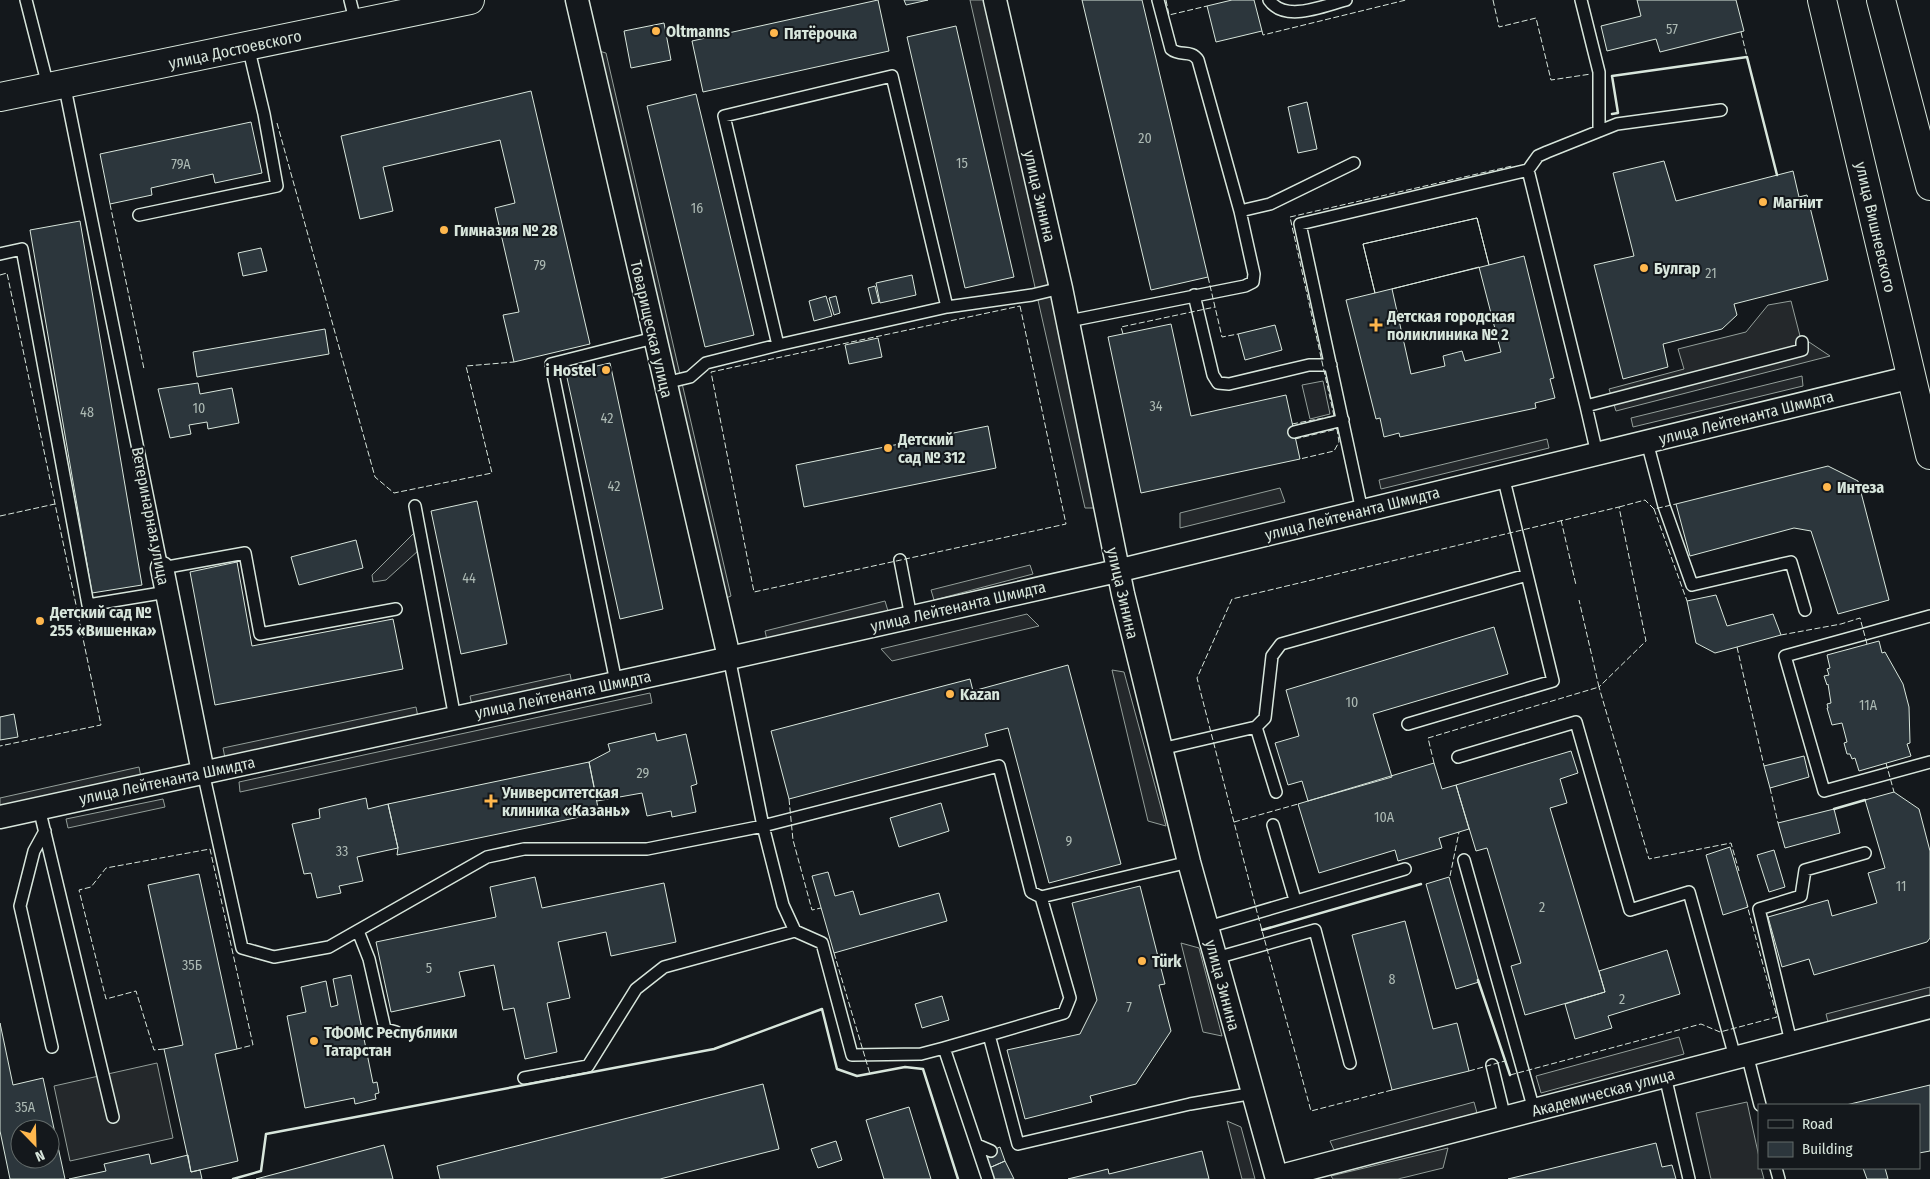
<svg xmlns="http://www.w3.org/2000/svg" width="1930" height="1179" viewBox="0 0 1930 1179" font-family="'Fira Sans Condensed',sans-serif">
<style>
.green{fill:#202428;stroke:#939e99}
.parking{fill:#24282b;stroke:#939e99}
.building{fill:#2c363c;stroke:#d8e6dc;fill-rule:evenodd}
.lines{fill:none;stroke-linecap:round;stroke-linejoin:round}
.service-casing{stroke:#d8e6dc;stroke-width:14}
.minor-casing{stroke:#d8e6dc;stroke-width:25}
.secondary-casing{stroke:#d8e6dc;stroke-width:30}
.primary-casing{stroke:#d8e6dc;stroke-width:30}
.service{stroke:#14181c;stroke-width:11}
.minor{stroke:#14181c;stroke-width:22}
.secondary{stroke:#14181c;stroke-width:28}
.primary{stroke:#14181c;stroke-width:28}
.fence{stroke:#d8e6dc;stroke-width:1;stroke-dasharray:6 2.5;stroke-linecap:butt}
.wall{stroke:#d8e6dc;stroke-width:2.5}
.poi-dot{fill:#ffb74d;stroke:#14181c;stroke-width:2}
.labels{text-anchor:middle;stroke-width:4;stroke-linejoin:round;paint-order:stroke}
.number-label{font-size:14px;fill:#adbab4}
.poi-label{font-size:16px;font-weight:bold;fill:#d8e6dc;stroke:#14181c;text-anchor:start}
.street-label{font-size:16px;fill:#d8e6dc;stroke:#14181c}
</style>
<rect width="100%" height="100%" fill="#14181c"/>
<path class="green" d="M1323,381L1330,414L1310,419L1302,385Z
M415,532L419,550L386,580L373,582L372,575Z"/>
<path class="parking" d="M970,0H995L1105,508H1085Z
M588,48L606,53L731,596L717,602Z
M1791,301L1800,336L1830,356L1616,411L1609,389L1684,369L1678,349L1746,332L1768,305Z
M1802,376L1803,386L1633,427L1631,418Z
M1547,439L1549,448L1381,489L1379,480Z
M1280,488L1285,502L1180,528V513Z
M1030,565L1033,574L934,600L931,590Z
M885,601L888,611L767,640L765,631Z
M1027,614L1039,626L892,661L881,649Z
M1112,670L1124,672L1166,826L1148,821Z
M570,674L572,684L472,705L470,696Z
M650,693L652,703L240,792L239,782Z
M416,707L418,717L225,758L223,748Z
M139,767L141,777L0,807V798Z
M163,799L165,807L68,828L66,819Z
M1181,943L1199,948L1222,1036L1203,1032Z
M1930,987V996L1828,1022L1826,1014Z
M1679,1037L1684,1054L1541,1093L1536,1076Z
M157,1063L173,1138L70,1161L54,1086Z
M1474,1102L1477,1113L1334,1150L1330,1141Z
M1747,1102L1759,1157V1168H1761L1764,1179H1711L1696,1113Z
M1227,1121L1241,1127L1255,1179H1242Z
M1448,1148L1443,1168L1398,1179H1333L1331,1176Z"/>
<path class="building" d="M878,0L889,51L703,92L692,41Z
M904,0H928L906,5Z
M1082,0H1142L1208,277L1151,290Z
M1232,0H1254L1262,31L1216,42L1207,6Z
M1637,0H1736L1744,31L1660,52L1656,39L1607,51L1601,26L1641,16Z
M664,23L671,60L631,68L624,31Z
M956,26L1014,277L965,288L907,37Z
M531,91L590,344L514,362L503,315L519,312L495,208L515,203L500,140L383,167L393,211L360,219L341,136Z
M696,94L754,335L705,347L647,106Z
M1307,102L1317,149L1298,153L1288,107Z
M251,122L262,173L215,183L213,174L151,188L152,195L110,204L100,154Z
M1664,161L1676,201L1793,171L1799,197L1807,195L1828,280L1734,304L1737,315L1722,329L1663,344L1668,367L1623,379L1594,265L1634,256L1613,173Z
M1477,218L1489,265L1524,256L1554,378L1550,379L1555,398L1535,403L1536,408L1400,437L1399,433L1384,437L1380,418L1376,419L1346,300L1375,293L1363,244ZM1479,267L1501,352L1465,361L1462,351L1443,356L1445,366L1411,374L1392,289Z
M1477,218L1489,265L1375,293L1363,244Z
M80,221L142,585L92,593L30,230Z
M261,248L267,271L243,276L238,253Z
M912,275L916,295L880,303L876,283Z
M875,286L879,302L872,304L868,288Z
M826,296L832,316L814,321L809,301Z
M836,296L840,313L834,315L829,298Z
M1171,324L1191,416L1286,395L1300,459L1141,493L1108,337Z
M1275,325L1282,350L1245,360L1238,334Z
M325,329L329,354L197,377L193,352Z
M878,338L882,357L849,364L845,345Z
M610,363L663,609L620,619L566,373Z
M198,383L200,394L232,388L239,423L208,429L207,422L189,425L191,434L170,438L158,389Z
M988,426L996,468L804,507L796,465Z
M1828,466L1858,481L1889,600L1838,614L1811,531L1794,528L1690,556L1676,504Z
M477,501L507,644L461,654L431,511Z
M356,540L363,568L299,585L291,557Z
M237,562L252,646L393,619L403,669L215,705L190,572Z
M1716,595L1727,626L1773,614L1781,635L1715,653L1696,643L1687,601Z
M1494,627L1508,674L1373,714L1392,777L1308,801L1302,781L1288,785L1275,743L1299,736L1286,690Z
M1879,641L1882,653L1885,652L1903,684L1909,707L1910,743L1907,744L1911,756L1859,771L1855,758L1852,759L1850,754H1847L1844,743L1847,742L1842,723L1832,725L1827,708H1828L1827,704L1831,703L1828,684L1827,685L1824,676L1829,675L1827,669L1830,668L1827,655Z
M1068,665L1121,864L1049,883L1008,728L985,734L988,746L789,799L771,731L970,679L973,691Z
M14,714L18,737L0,740V717Z
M655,733L657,741L686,734L697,784L691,786L696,812L672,817L671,811L647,816L642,793L597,801L589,762L610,751L608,744Z
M1571,751L1578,773L1560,779L1567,803L1550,808L1605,992L1525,1015L1511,966L1521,963L1487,848L1476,851L1456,785Z
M1804,756L1809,777L1770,788L1764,766Z
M589,762L599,813L397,855L398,848L388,804Z
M1434,763L1442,789L1456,785L1469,829L1439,838L1442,848L1398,861L1395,850L1319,873L1298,804Z
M1894,792L1919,809L1930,851V938L1927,942L1814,975L1809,959L1782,967L1768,917L1828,900L1832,916L1877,903L1868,873L1885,868L1865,800Z
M366,798L368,809L388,804L398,848L357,857L363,881L339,886L341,893L317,898L311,873L304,874L292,824L320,818L319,809Z
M941,803L949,831L899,847L890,818Z
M1834,809L1840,833L1785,848L1778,823Z
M1730,847L1748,907L1723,915L1706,855Z
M1774,850L1785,887L1769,892L1757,855Z
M828,872L835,896L853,891L860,915L939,893L947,921L834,953L812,876Z
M199,874L237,1049L215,1054L238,1161L191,1172L164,1049L183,1045L148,885Z
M535,877L542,908L664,883L676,942L611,956L606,932L558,942L570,998L547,1003L557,1052L525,1059L514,1008L503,1010L494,965L459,972L465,996L391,1012L376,942L496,917L490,887Z
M1449,877L1479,982L1456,989L1426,884Z
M1140,886L1165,984L1159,985L1171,1031L1136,1084L1090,1096L1092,1102L1025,1119L1007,1050L1080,1034L1097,1000L1072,903Z
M1405,921L1433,1029L1457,1023L1469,1071L1392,1090L1352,935Z
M1667,950L1680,994L1608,1016L1612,1028L1575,1039L1565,1004L1605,992L1599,971Z
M351,975L373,1083L377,1082L379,1093L375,1094L376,1099L355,1104L354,1098L305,1108L287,1016L306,1012L301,987L326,981L331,1007L338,1005L333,979Z
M942,996L949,1020L922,1028L915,1004Z
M0,1023L13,1085L43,1078L65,1179H10L0,1131ZM20,1129H50V1159H20Z
M763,1084L779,1149L660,1179H440L437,1166Z
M1930,1085V1151L1919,1153V1105H1846Z
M909,1107L931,1179H884L866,1120Z
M836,1141L842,1160L818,1168L811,1149Z
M1656,1143L1662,1167L1672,1165L1676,1179H1508Z
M384,1145L393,1179H256Z
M1000,1147L1005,1161L989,1168L983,1154Z
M1202,1151L1209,1179H1068L1108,1169L1109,1174Z
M149,1154L151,1164L188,1155L191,1172L200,1170L202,1179H69L106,1171L104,1164Z
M1005,1161L1014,1179H994L989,1168Z
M1863,1168H1885L1888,1179H1867Z"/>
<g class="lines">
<g class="service-casing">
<path id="service" d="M26,0L48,86
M350,0L356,24
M1269,0C1285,23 1323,6 1346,0
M1581,0L1599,72V131
M64,83L162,568L245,553L260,634L396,609
M1528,170L1586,406
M1240,211L1270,204L1354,163
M139,215L277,186L264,114L248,46
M0,254L22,249L88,605L167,592
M1194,295L1213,375L1218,383L1229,384L1309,365H1331
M1069,321L1245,286L1253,282L1254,274L1240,211L1198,60C1191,49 1180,57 1171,49L1158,0
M778,345L724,116L892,76L947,307
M665,383L690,377L706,363L778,345L947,307L1032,295L1061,288
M1294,432L1343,420
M1647,442L1664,506L1692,585L1791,562L1805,610
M1597,454L1586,406L1802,350V342
M415,506L455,718
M1362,511L1300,224L1528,170L1538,156L1547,152L1617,124L1721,110
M900,560L911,617
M1930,616L1785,656L1824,791L1930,762
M729,657L763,826L783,905L795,931L822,943L852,1055L921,1054L944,1048L988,1179
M616,682L551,364L654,338
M1408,724L1553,681L1503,476
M1256,727L1265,718L1272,656L1281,644L1527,575
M1161,749L1256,727L1276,792
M1458,757L1576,722L1630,910L1689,892L1735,1057
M203,772L242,948L274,957L329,947L487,857L524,849H647L763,826L999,766L1031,892L1041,897L1189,862
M39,808L113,1117
M1273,825L1295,900
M45,831L34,851L20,906L52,1047
M1464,860L1534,1110
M1041,897L1070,998L1064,1013L989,1035L1018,1144L1190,1104L1254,1093
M1208,927L1405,869
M358,931L369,959L385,1029L396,1032
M1216,958L1315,930L1350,1063
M1791,1042L1759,909L1801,896L1805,870L1865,853
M944,1048L989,1035
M1747,1054L1760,1105
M1492,1065L1505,1118
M1665,1076L1689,1179
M524,1078L588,1066L636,989L664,967L795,931
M977,1145L991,1151
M1776,1168L1779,1179"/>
</g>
<g class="minor-casing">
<path id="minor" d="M577,0L729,657
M995,0L1061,288L1123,594L1189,862L1277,1179
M162,568L203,772
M0,817L694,666L1117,571L1912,377
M1277,1177L1930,1007"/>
</g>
<g class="secondary-casing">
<path id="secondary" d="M0,97L470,0"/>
</g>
<g class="primary-casing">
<path id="primary" d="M1822,0L1930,455
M1881,0L1930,186"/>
</g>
<use href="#service" class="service"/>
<use href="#minor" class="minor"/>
<use href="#secondary" class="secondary"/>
<use href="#primary" class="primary"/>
<path class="fence" d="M1166,0L1169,15L1207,6
M1493,0L1499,27L1536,18L1551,80L1591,74
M1262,31L1263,35L1406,0
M1741,32L1747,57
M277,123L375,477L394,493L492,473L466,366L514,362
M110,204L144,369
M0,275L7,273L101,725L0,746
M1208,277L1222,337L1238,334
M1020,306L1066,524L754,592L711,372Z
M1123,334L1121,327L1215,307
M1292,424L1334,416L1290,217L1512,166
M1295,439L1337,429L1339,442L1334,451L1300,459
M1619,507L1645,500L1654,509L1676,504
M1654,509L1687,601
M0,516L55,504
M1561,520L1576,585
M1781,635L1841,624L1860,618L1867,644
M1737,647L1764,766
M1434,763L1428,738L1599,687L1579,600
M1886,763L1894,792
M1770,788L1778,823
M789,799L793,840L812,910L821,908
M1234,822L1298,804
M1450,876L1459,832
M834,953L870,1074
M164,1049L154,1050L136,991L106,999L79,890L91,887L106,868L210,849L253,1045L237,1049
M1469,1071L1505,1061
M1510,1075L1701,1024L1720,1032L1777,1017L1747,905
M1392,1090L1311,1111L1257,912L1197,678L1232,599L1619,507L1646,641L1599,687L1649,859L1731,843L1739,871"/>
<path class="wall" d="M1612,114L1618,113L1612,76L1747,57L1777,175
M1834,809L1865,800
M1262,930L1421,884
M1478,980L1510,1075
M233,1179L261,1171L266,1134L714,1049L822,1009L837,1069L857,1076L905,1067L923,1069L958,1179"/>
</g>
<g class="poi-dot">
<circle cx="656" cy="31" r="5"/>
<circle cx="774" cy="33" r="5"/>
<circle cx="1763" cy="202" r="5"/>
<circle cx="444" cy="230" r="5"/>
<circle cx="1644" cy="268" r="5"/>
<path d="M1373.5 317.5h5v5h5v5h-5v5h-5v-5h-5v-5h5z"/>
<circle cx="606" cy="370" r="5"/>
<circle cx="888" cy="448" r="5"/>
<circle cx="1827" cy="487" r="5"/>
<circle cx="40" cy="621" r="5"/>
<circle cx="950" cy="694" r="5"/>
<path d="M488.5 793.5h5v5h5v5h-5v5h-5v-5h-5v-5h5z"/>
<circle cx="1142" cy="961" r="5"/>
<circle cx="314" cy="1041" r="5"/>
</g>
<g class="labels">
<g class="number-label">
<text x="1672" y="34">57</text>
<text x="1145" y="143">20</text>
<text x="962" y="168">15</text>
<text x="181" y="169">79А</text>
<text x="697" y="213">16</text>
<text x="540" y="270">79</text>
<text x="1711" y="278">21</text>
<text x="1156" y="411">34</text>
<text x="199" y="413">10</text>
<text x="87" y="417">48</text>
<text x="607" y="423">42</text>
<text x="614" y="491">42</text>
<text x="469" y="583">44</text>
<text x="1352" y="707">10</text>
<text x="1868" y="710">11А</text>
<text x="643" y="778">29</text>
<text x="1384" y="822">10А</text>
<text x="1069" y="846">9</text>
<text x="342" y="856">33</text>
<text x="1901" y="891">11</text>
<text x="1542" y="912">2</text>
<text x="192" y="970">35Б</text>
<text x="429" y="973">5</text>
<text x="1392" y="984">8</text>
<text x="1622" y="1004">2</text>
<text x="1129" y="1012">7</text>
<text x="25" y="1112">35А</text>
</g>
<g class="poi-label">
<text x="666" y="37">Oltmanns</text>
<text x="784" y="39">Пятёрочка</text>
<text x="1773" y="208">Магнит</text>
<text x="454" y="236">Гимназия № 28</text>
<text x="1654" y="274">Булгар</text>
<text x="1387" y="322">Детская городская<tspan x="1387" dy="18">поликлиника № 2</tspan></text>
<text x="596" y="376" text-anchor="end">i Hostel</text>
<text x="898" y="445">Детский<tspan x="898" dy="18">сад № 312</tspan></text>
<text x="1837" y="493">Интеза</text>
<text x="50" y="618">Детский сад №<tspan x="50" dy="18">255 «Вишенка»</tspan></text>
<text x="960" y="700">Kazan</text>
<text x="502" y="798">Университетская<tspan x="502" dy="18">клиника «Казань»</tspan></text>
<text x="1152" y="967">Türk</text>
<text x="324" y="1038">ТФОМС Республики<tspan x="324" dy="18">Татарстан</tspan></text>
</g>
<g class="street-label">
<text transform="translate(235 49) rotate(-12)" y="6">улица Достоевского</text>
<text transform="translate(1040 196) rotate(77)" y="6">улица Зинина</text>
<text transform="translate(1876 227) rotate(77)" y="6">улица Вишневского</text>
<text transform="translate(652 329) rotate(77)" y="6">Товарищеская улица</text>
<text transform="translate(1746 417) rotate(-14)" y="6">улица Лейтенанта Шмидта</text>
<text transform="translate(1352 513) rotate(-14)" y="6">улица Лейтенанта Шмидта</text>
<text transform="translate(151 516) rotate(79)" y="6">Ветеринарная улица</text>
<text transform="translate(1123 593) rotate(77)" y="6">улица Зинина</text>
<text transform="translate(958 606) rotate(-13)" y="6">улица Лейтенанта Шмидта</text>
<text transform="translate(563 694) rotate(-12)" y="6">улица Лейтенанта Шмидта</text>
<text transform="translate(167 780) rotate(-12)" y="6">улица Лейтенанта Шмидта</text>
<text transform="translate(1223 985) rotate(75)" y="6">улица Зинина</text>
<text transform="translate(1603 1092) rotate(-15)" y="6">Академическая улица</text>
</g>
</g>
<rect x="1758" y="1104" width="162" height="65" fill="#14181c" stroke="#626a69"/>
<rect x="1768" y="1120" width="25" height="8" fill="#14181c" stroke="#626a69"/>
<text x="1802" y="1129" font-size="15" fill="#d8e6dc">Road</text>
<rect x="1768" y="1142" width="25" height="15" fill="#2c363c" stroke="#626a69"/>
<text x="1802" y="1154" font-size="15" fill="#d8e6dc">Building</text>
<g transform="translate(35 1144) rotate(157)"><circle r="24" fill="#14181c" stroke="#626a69"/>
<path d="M0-4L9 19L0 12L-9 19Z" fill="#ffb74d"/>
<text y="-8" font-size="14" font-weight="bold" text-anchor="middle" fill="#d8e6dc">N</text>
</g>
</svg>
